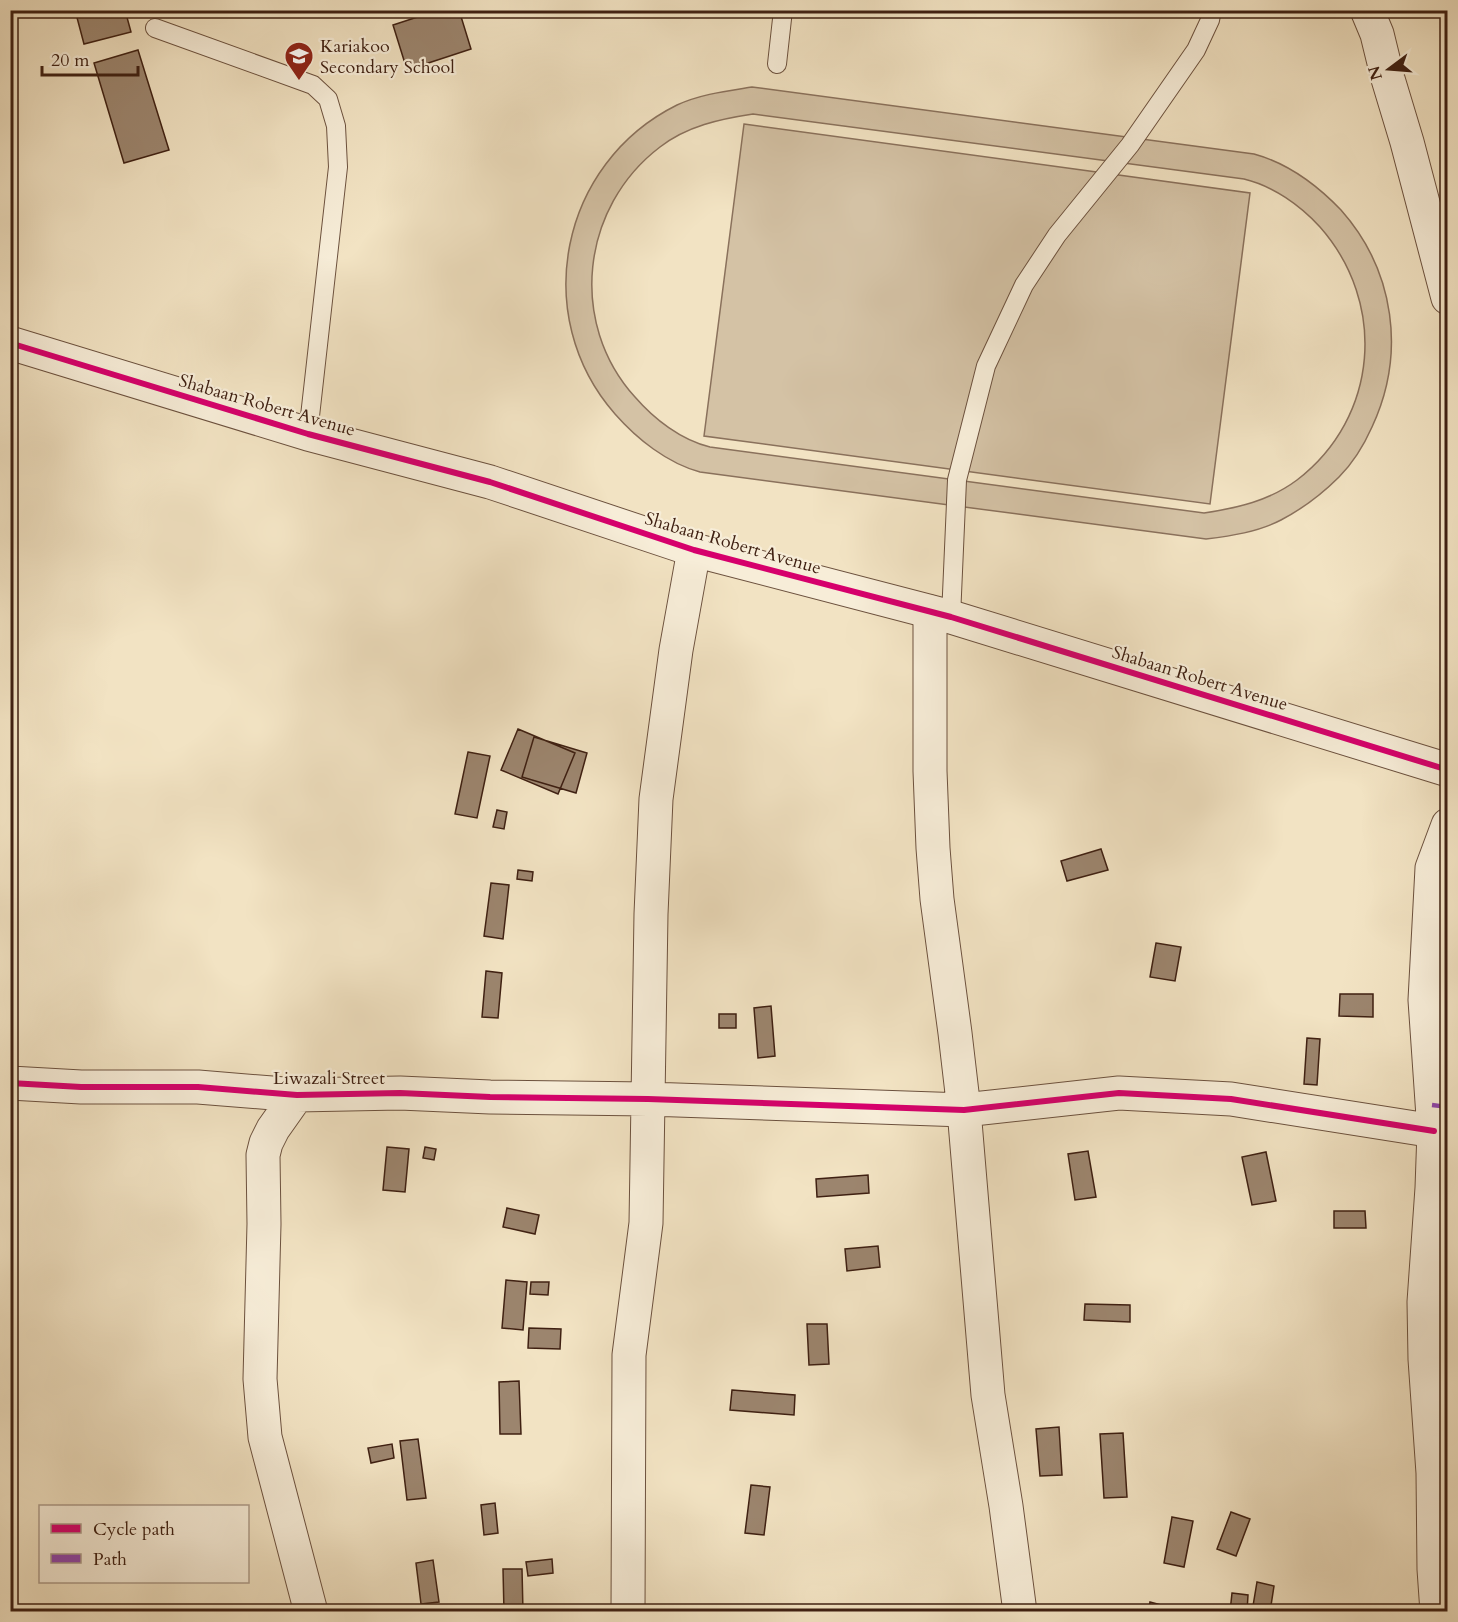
<svg xmlns="http://www.w3.org/2000/svg" width="1458" height="1622" viewBox="0 0 1458 1622" font-family="Cardo,serif">
<style>
.green{fill:#d4c2a5;stroke:#8a715c;stroke-width:1.5;fill-rule:evenodd}
.building{fill:#9c856e;stroke:#3f2012;stroke-width:1.5}
.lines{fill:none;stroke-linecap:round;stroke-linejoin:round}
.service-casing{stroke:#6c513e;stroke-width:20}
.minor-casing{stroke:#6c513e;stroke-width:35}
.tertiary-casing{stroke:#6c513e;stroke-width:35}
.service{stroke:#f7edd8;stroke-width:18}
.minor{stroke:#f7edd8;stroke-width:33}
.tertiary{stroke:#f7edd8;stroke-width:33}
.quiet{stroke:#8e44ad;stroke-width:4.5;stroke-dasharray:9 4.5;stroke-linecap:butt}
.cycleway-casing{stroke:#f7edd8;stroke-width:10}
.cycleway{stroke:#d6006c;stroke-width:6}
.labels{text-anchor:middle;stroke-width:4.5;stroke-linejoin:round;paint-order:stroke}
.poi-label{font-size:18px;fill:#3f2012;stroke:#f7edd8;text-anchor:start}
.street-label{font-size:18px;fill:#3f2012;stroke:#f7edd8}
</style>
<rect width="100%" height="100%" fill="#f2e3c3"/>
<filter id="stains"><feTurbulence type="fractalNoise" baseFrequency=".00333" numOctaves="4"/><feColorMatrix values="0 0 0 0 .2 0 0 0 0 .09 0 0 0 0 .02 0 0 0 .5 -.17"/></filter>
<radialGradient id="worn" r=".72"><stop offset=".6" stop-color="#630" stop-opacity="0"/><stop offset="1" stop-color="#630" stop-opacity=".3"/></radialGradient>
<path class="green" d="M752,87L1254,154C1287,163 1317,185 1341,210C1395,271 1406,354 1372,427C1364,445 1353,463 1339,477C1322,494 1302,509 1281,520C1258,532 1231,536 1206,539L700,472C667,463 637,439 615,414C529,316 560,163 677,105C701,94 727,91 752,87ZM753,114L1244,179C1273,186 1300,205 1320,227C1387,303 1379,417 1297,480C1269,501 1237,508 1204,513L710,447C681,440 654,419 635,397C568,323 581,207 660,147C687,126 720,119 753,114Z
M744,124L1250,193L1210,504L704,436Z"/>
<path class="building" d="M75,10H125L131,32L84,44Z
M439,10H459L471,49L407,70L393,25Z
M138,50L169,150L124,163L94,63Z
M518,729L575,753L558,794L501,770Z
M534,737L587,753L576,793L522,777Z
M468,752L490,756L477,818L455,814Z
M497,810L507,812L504,829L493,827Z
M1101,849L1108,870L1067,881L1061,861Z
M518,870L533,872L532,881L517,879Z
M491,883L509,885L503,939L484,936Z
M1156,943L1181,947L1175,981L1150,977Z
M486,971L502,973L498,1018L482,1017Z
M1340,994H1373V1017L1339,1016Z
M771,1006L775,1056L758,1058L754,1008Z
M719,1014H736V1028H719Z
M1307,1038L1320,1039L1317,1085L1304,1084Z
M387,1147L409,1149L405,1192L383,1190Z
M425,1147L436,1149L434,1160L423,1158Z
M1088,1151L1096,1197L1075,1200L1068,1154Z
M1266,1152L1276,1201L1252,1205L1242,1157Z
M868,1175L869,1193L817,1197L816,1179Z
M507,1208L539,1215L535,1234L503,1227Z
M1334,1211H1365L1366,1228H1334Z
M878,1246L880,1267L847,1271L845,1249Z
M506,1280L527,1282L523,1330L502,1328Z
M531,1282H549L548,1295L530,1294Z
M1085,1304L1130,1305V1322L1084,1320Z
M807,1324H827L829,1364L809,1365Z
M529,1328L561,1329L560,1349L528,1348Z
M519,1381L521,1434H500L499,1382Z
M732,1390L795,1395L794,1415L730,1410Z
M1059,1427L1062,1475L1040,1476L1036,1429Z
M1123,1433L1127,1497L1104,1498L1100,1434Z
M418,1439L426,1498L407,1500L400,1441Z
M392,1444L394,1458L371,1463L368,1448Z
M751,1485L770,1487L764,1535L745,1533Z
M495,1503L498,1533L484,1535L481,1505Z
M1231,1512L1250,1519L1236,1556L1217,1549Z
M1172,1517L1193,1521L1184,1567L1164,1563Z
M552,1559L553,1573L528,1576L526,1562Z
M433,1560L439,1602L421,1604L416,1563Z
M503,1569H522L523,1612H504Z
M1257,1582L1274,1586L1270,1612H1252Z
M1232,1593L1248,1595L1247,1612H1230Z
M1150,1602L1165,1606L1163,1612H1148Z
M559,1605L561,1612H530Z"/>
<g class="lines">
<g class="service-casing">
<path id="service" d="M155,28L313,85L328,99L336,126L338,167L308,434
M777,64L783,10
M951,617L957,480L986,366L1024,285L1057,235L1130,145L1196,50L1210,20L1212,10"/>
</g>
<g class="minor-casing">
<path id="minor" d="M1367,10L1377,34L1388,79L1407,142L1448,298
M930,612V771L933,848L937,899L955,1033L964,1110L988,1395L1006,1506L1020,1612
M10,1083L81,1087H198L297,1095L400,1093L490,1097L648,1099L964,1110L1119,1093L1231,1099L1434,1131
M297,1095L273,1129L266,1143L263,1155L264,1224L260,1379L265,1437L311,1612
M628,1612L629,1355L646,1223L651,914L656,799L676,650L694,550
M1437,1612L1434,1569L1433,1473L1425,1359L1424,1302L1432,1188L1434,1131L1425,1000L1432,868L1448,825"/>
</g>
<g class="tertiary-casing">
<path id="tertiary" d="M10,343L308,434L490,482L694,550L951,617L1448,770"/>
</g>
<use href="#service" class="service"/>
<use href="#minor" class="minor"/>
<use href="#tertiary" class="tertiary"/>
<path class="quiet" d="M1432,1105L1448,1107"/>
<g class="cycleway-casing">
<path id="cycleway" d="M10,343L308,434L490,482L694,550L951,617L1448,770
M10,1083L81,1087H198L297,1095L400,1093L490,1097L648,1099L964,1110L1119,1093L1231,1099L1434,1131"/>
</g>
<use href="#cycleway" class="cycleway"/>
</g>
<defs>
<g id="school-pin" transform="scale(1.5)"><path d="M0 17L-7.5 6A9.5 9.5 0 1 1 7.5 6Z" fill="#8f2418" stroke="#f7edd8"/><path d="M0-5L7-2L0 1L-7-2ZM-4 1L0 2.5L4 1V4Q0 6-4 4Z" fill="#fff"/></g>
</defs>
<g fill-rule="evenodd">
<use href="#school-pin" x="299" y="56"/>
</g>
<g class="labels">
<g class="poi-label">
<text x="320" y="52">Kariakoo<tspan x="320" dy="21">Secondary School</tspan></text>
</g>
<g class="street-label">
<text transform="translate(267 405) rotate(16)" y="6">Shabaan Robert Avenue</text>
<text transform="translate(733 543) rotate(16)" y="6">Shabaan Robert Avenue</text>
<text transform="translate(1200 678) rotate(17)" y="6">Shabaan Robert Avenue</text>
<text x="329" y="1084">Liwazali Street</text>
</g>
</g>
<rect width="1458" height="1622" fill="none" stroke="#f2e3c3" stroke-width="36"/>
<rect x="12" y="12" width="1434" height="1598" fill="none" stroke="#3f2012" stroke-width="3"/>
<rect x="18" y="18" width="1422" height="1586" fill="none" stroke="#3f2012" stroke-width="1.5"/>
<rect x="39" y="1505" width="210" height="78" fill="#f7edd8" stroke="#ad9b89" stroke-width="1.5"/>
<rect x="51" y="1524" width="30" height="9" fill="#d6006c" stroke="#ad9b89" stroke-width="1.5"/>
<text x="93" y="1535" font-size="18" fill="#3f2012">Cycle path</text>
<rect x="51" y="1554" width="30" height="9" fill="#8e44ad" stroke="#ad9b89" stroke-width="1.5"/>
<text x="93" y="1565" font-size="18" fill="#3f2012">Path</text>
<g transform="translate(1389 69) rotate(254)" stroke="#f7edd8" stroke-width="4.5" paint-order="stroke">
<path d="M0-4.5L10 22L0 15L-10 22Z" fill="#3f2012"/>
<text y="-9" font-size="16" font-weight="bold" text-anchor="middle" fill="#3f2012">N</text>
</g>
<path d="M42 66v9h96v-9" fill="none" stroke="#3f2012" stroke-width="3"/>
<text x="51" y="66" font-size="18" fill="#3f2012" stroke="#f7edd8" stroke-width="4.5" paint-order="stroke">20 m</text>
<rect width="100%" height="100%" filter="url(#stains)"/>
<rect width="100%" height="100%" fill="url(#worn)"/>
</svg>
